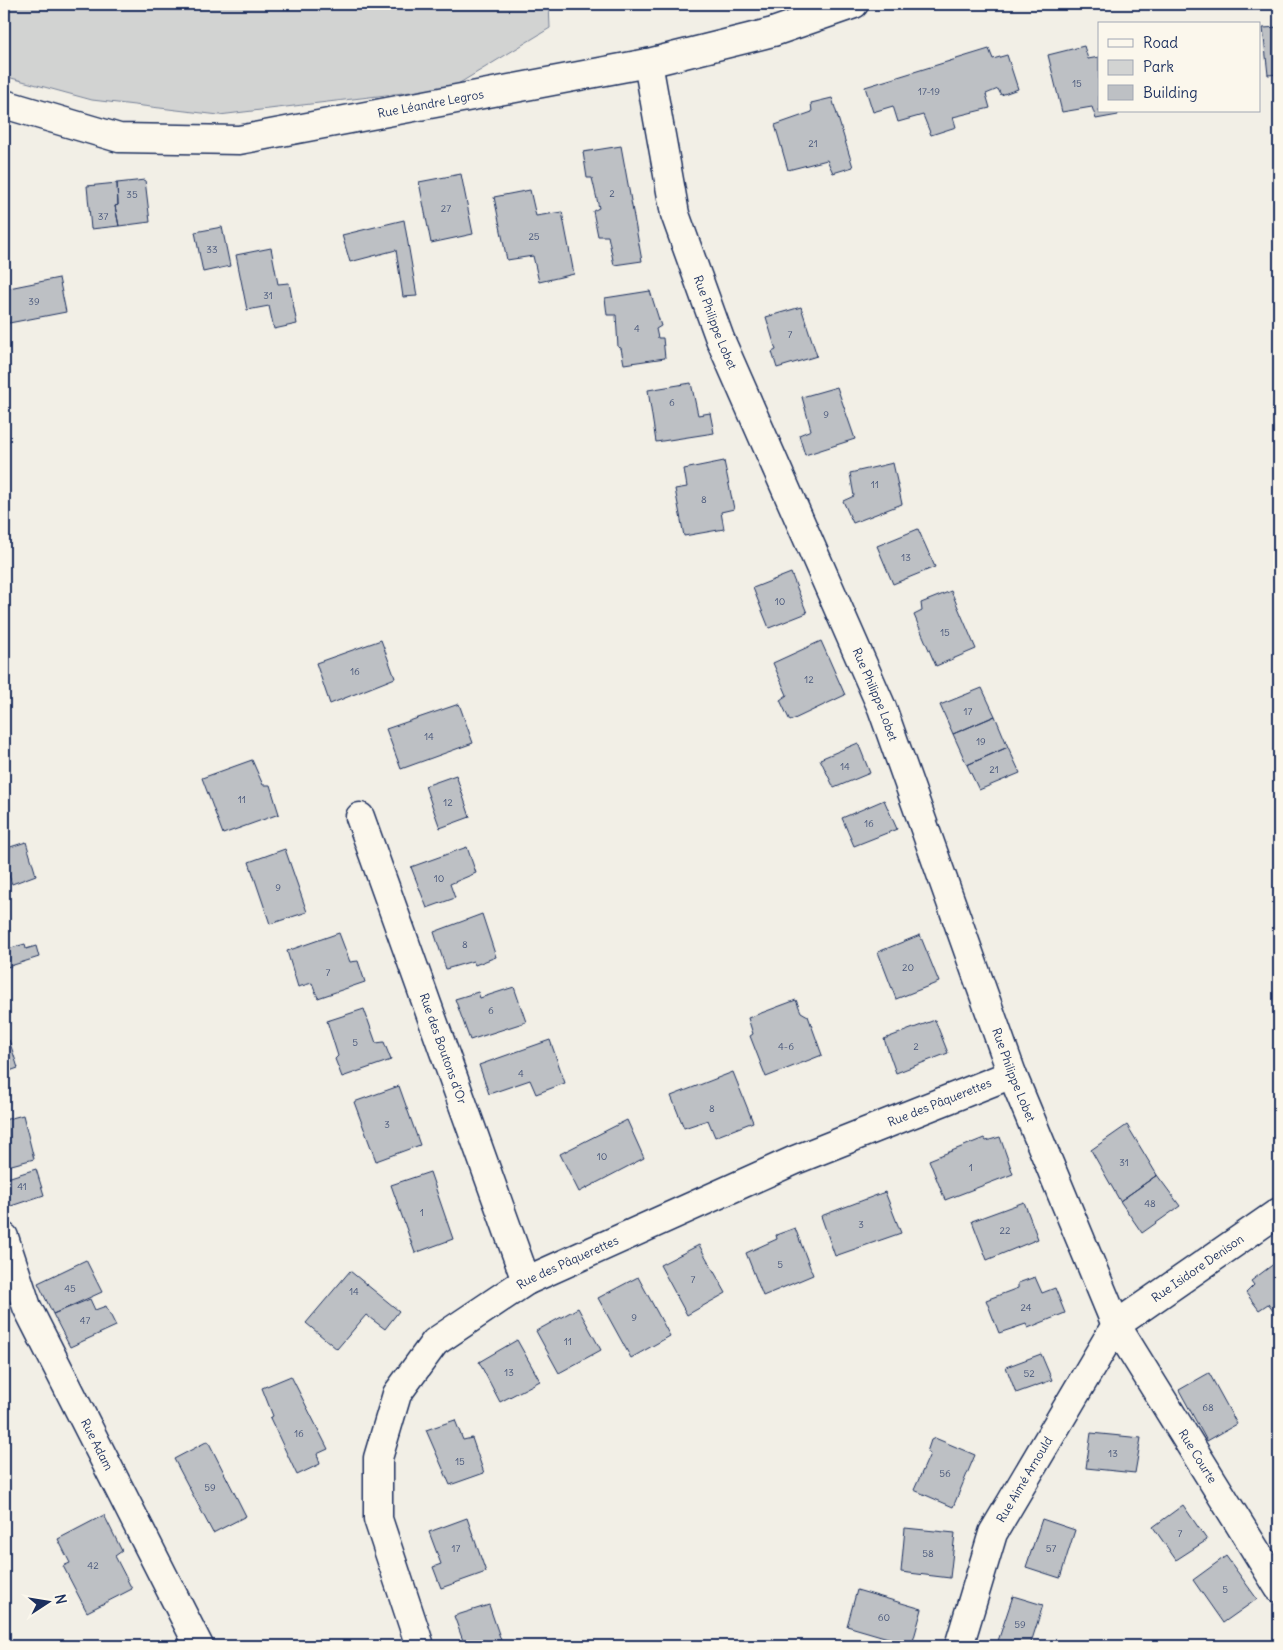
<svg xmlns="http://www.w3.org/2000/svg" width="1283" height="1650" viewBox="0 0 1283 1650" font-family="Delius,sans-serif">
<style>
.green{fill:#d2d3d2;stroke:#768198}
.building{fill:#bdc0c4;stroke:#1b2f5e}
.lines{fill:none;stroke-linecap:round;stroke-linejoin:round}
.street-casing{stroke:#1b2f5e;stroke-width:31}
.street{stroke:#fbf7ec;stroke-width:28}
.labels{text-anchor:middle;stroke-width:4.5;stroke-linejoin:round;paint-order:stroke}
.number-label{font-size:10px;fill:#445378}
.street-label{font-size:12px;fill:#1b2f5e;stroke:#fbf7ec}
</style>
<rect width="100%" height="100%" fill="#f2efe6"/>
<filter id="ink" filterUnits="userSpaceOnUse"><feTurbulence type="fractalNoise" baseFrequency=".02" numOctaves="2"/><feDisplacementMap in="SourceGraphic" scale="10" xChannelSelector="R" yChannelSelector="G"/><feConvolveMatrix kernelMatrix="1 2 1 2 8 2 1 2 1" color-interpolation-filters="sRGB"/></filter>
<g filter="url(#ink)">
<path class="green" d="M4,4H549L550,28L453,87L219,115L92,100L4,76Z"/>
<path class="building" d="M1279,27V74L1268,75L1263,28Z
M1084,46L1088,59L1099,57V111H1117L1118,115L1096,119L1092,107L1062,112L1048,55Z
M989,49L993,59L1007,55L1018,89L1001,95L998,89L986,94L990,108L953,117L956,127L931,135L923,115L898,122L893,106L873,112L865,87Z
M832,98L853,167L833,173L827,160L788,170L775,125L812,112L811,103Z
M621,146L642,261L614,265L608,236H598L593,211L599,208L592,178H587L583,152Z
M461,174L473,234L431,243L419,182Z
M145,180L150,222L119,226L115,206L118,205L117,183Z
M117,183L118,205L115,206L119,226L91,229L87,186Z
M530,190L536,216L562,212L574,274L539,282L533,256L507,260L494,197Z
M404,220L417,296L403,297L396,250L350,262L342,235Z
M222,227L230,266L203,272L195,232Z
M271,248L278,284L289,283L297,324L274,329L269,306L247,310L236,255Z
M59,278L66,312L4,324V289Z
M650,291L661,326L656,329L658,338H663L665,358L624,364L621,348L618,347L616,315H607L605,298Z
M801,307L817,356L777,368L772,352L776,350L766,317Z
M691,383L698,415L710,413L714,433L656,442L648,390Z
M837,387L855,439L805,455L799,435L811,430L802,397Z
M724,461L734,509L721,512L724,529L684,536L675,489L687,487L684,469Z
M893,463L902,504L853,523L843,501L854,496L850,473Z
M918,529L935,567L893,584L877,546Z
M791,573L807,613L769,628L753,588Z
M951,591L976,649L936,666L914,615L922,611L921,603Z
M381,640L395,678L330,704L316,663Z
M821,641L845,695L790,721L780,700L787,695L773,663Z
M982,688L995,716L953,734L940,705Z
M459,704L473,743L401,769L386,729Z
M995,716L1008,747L967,765L953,734Z
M858,743L870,773L834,788L820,759Z
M1008,747L1020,773L979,790L967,765Z
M252,760L263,785H270L279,814L223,834L202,778Z
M456,775L470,817L440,828L425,786Z
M884,800L897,829L854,846L842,818Z
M26,842L36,875L12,884L4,861V849Z
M467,847L476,873L450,884L455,898L427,908L411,867Z
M285,849L307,912L270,924L249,862Z
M482,914L496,957L475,965L473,961L446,969L434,932Z
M339,933L350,962L358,961L365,982L318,998L312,983L298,987L287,951Z
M920,935L939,982L896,999L878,952Z
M25,944L26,949L36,946L39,957L4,968V950Z
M514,987L526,1022L470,1040L455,999L478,992L480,998Z
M796,1000L801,1012L808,1016L822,1055L766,1077L750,1036L753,1034L748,1018Z
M364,1009L376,1043L384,1042L391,1060L342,1077L335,1059L338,1056L327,1021Z
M935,1020L948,1053L896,1073L884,1039Z
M9,1040L18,1068L4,1073V1041Z
M550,1040L565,1083L536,1094L530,1080L489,1094L479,1065Z
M733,1072L753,1122L715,1137L708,1120L684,1128L671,1096Z
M399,1086L420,1145L376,1161L354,1102Z
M23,1115L34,1159L4,1167V1120Z
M627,1120L644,1158L579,1192L560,1154Z
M1127,1125L1157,1175L1120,1201L1091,1150Z
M1000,1137L1013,1174L945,1200L929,1160L984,1138L986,1141Z
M36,1169L44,1195L8,1207L4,1192V1179Z
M430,1172L453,1239L415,1253L391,1185Z
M1157,1175L1180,1206L1142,1233L1120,1201Z
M885,1192L901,1233L835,1256L821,1216Z
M1024,1202L1038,1239L987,1260L972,1221Z
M795,1228L813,1275L763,1296L746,1253L777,1239L776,1235Z
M699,1245L726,1293L687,1315L660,1265Z
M86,1260L102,1292L53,1314L38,1283Z
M1279,1260V1319L1268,1304L1259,1310L1246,1293L1254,1285L1251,1281Z
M350,1271L399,1311L385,1329L366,1315L337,1349L306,1323Z
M638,1277L670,1336L631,1358L598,1298Z
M1035,1277L1042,1293L1055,1288L1065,1313L1028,1328L1026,1324L999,1333L986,1300L1018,1288V1283Z
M90,1299L95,1310L106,1306L116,1326L70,1347L53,1314Z
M578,1308L601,1350L559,1373L536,1331Z
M517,1340L540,1381L500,1402L479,1362Z
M1041,1354L1052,1380L1016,1393L1006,1367Z
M1209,1373L1237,1424L1207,1441L1179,1390Z
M291,1376L328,1449L317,1454L320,1464L297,1475L270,1418L273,1416L262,1388Z
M455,1420L463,1440L472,1438L484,1473L450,1485L426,1430Z
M1091,1433L1141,1438L1135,1473L1086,1468Z
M935,1438L975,1455L953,1507L914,1490L930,1454L927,1452L931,1440Z
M208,1441L246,1516L213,1533L174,1459Z
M1183,1505L1207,1540L1176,1560L1153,1527Z
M104,1515L122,1551L115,1556L132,1589L87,1612L63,1566L70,1563L58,1539Z
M467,1518L486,1572L441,1588L433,1567L441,1564L429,1532Z
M1042,1519L1075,1530L1060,1578L1026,1567Z
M905,1528L955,1533L950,1578L901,1572Z
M1226,1556L1257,1599L1223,1623L1193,1580Z
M857,1590L922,1609L912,1645L847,1626Z
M1013,1596L1043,1605L1030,1646H1004L997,1644Z
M489,1605L503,1646H465L454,1616Z"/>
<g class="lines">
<g class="street-casing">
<g id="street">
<path id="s1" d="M648,63L675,214L720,339L882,708L1012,1074L1116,1325L1279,1588"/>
<path id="s2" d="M4,104L119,138L239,140L648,63L773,32L854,4"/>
<path id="s3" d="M360,817L526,1281"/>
<path id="s4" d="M4,1237L27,1307L199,1646"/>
<path id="s5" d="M420,1646L378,1519V1458L397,1394L435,1342L526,1281L795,1160L1012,1074"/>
<path id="s6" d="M959,1646L993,1533L1116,1325L1279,1212"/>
</g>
</g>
<use href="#street" class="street"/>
</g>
</g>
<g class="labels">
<g class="number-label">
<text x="1077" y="87">15</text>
<text x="929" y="95">17-19</text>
<text x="813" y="147">21</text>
<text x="612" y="197">2</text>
<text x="132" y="198">35</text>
<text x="446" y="212">27</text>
<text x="103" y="220">37</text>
<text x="534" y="240">25</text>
<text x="212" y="253">33</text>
<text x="268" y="299">31</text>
<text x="34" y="305">39</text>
<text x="637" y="332">4</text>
<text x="790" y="338">7</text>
<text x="672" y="406">6</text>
<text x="826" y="418">9</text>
<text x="875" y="488">11</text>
<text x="704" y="503">8</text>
<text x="906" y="561">13</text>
<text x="780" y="605">10</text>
<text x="945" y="636">15</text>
<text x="355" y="675">16</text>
<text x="809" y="683">12</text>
<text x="968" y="715">17</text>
<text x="429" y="740">14</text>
<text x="981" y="745">19</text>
<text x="845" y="770">14</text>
<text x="994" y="773">21</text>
<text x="242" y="803">11</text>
<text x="448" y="806">12</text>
<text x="869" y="827">16</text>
<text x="439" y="882">10</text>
<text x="278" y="891">9</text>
<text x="465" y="948">8</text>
<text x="908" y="971">20</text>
<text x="328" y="976">7</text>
<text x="491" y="1014">6</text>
<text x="355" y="1046">5</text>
<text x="786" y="1050">4-6</text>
<text x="916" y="1050">2</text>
<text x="521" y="1077">4</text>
<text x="712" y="1112">8</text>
<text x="387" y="1128">3</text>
<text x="602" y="1160">10</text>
<text x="1124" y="1166">31</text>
<text x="971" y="1171">1</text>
<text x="22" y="1190">41</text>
<text x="1150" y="1207">48</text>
<text x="422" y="1216">1</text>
<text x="861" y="1228">3</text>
<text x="1005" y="1234">22</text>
<text x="780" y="1268">5</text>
<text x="693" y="1283">7</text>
<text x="70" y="1292">45</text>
<text x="354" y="1295">14</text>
<text x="1026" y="1311">24</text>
<text x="634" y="1321">9</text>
<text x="85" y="1324">47</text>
<text x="568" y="1345">11</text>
<text x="509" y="1376">13</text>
<text x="1029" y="1377">52</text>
<text x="1208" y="1411">68</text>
<text x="299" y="1437">16</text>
<text x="1113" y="1457">13</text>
<text x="460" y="1465">15</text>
<text x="945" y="1477">56</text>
<text x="210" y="1491">59</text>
<text x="1180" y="1537">7</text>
<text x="456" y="1552">17</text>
<text x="1051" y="1552">57</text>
<text x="928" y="1557">58</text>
<text x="93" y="1569">42</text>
<text x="1225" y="1593">5</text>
<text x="884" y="1621">60</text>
<text x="1020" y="1628">59</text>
</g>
<g class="street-label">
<text dy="4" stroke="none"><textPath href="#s2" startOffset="435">Rue Léandre Legros</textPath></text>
<text dy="4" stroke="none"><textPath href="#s1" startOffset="269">Rue Philippe Lobet</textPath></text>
<text dy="4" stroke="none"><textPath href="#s1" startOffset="674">Rue Philippe Lobet</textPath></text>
<text dy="4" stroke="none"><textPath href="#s3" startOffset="246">Rue des Boutons d'Or</textPath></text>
<text dy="4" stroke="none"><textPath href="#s1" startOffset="1079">Rue Philippe Lobet</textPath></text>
<text dy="4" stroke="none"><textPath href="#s5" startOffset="886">Rue des Pâquerettes</textPath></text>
<text dy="4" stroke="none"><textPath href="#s5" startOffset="481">Rue des Pâquerettes</textPath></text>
<text dy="4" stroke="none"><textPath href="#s6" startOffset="459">Rue Isidore Denison</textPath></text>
<text dy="4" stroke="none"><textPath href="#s4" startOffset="228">Rue Adam</textPath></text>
<text dy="4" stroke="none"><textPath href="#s1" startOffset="1504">Rue Courte</textPath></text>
<text dy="4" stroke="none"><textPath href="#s6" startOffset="180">Rue Aimé Arnould</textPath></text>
</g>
</g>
<rect width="1283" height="1650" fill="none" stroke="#fbf7ec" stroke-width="20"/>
<rect x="10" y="10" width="1263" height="1630" fill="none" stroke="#1b2f5e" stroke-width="2" filter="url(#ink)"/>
<rect x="1098" y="22" width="162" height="90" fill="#fbf7ec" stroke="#a1a7b3"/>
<rect x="1108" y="39" width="25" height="8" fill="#fbf7ec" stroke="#a1a7b3"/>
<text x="1143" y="48" font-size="15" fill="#1b2f5e">Road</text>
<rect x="1108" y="60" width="25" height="15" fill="#d2d3d2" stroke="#a1a7b3"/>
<text x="1143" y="72" font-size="15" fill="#1b2f5e">Park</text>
<rect x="1108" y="85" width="25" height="15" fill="#bdc0c4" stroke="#a1a7b3"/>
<text x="1143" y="98" font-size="15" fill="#1b2f5e">Building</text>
<g transform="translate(48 1602) rotate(78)" stroke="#fbf7ec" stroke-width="4" paint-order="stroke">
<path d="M0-4L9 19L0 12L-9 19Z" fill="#1b2f5e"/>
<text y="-8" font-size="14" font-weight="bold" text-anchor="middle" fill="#1b2f5e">N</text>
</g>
</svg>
